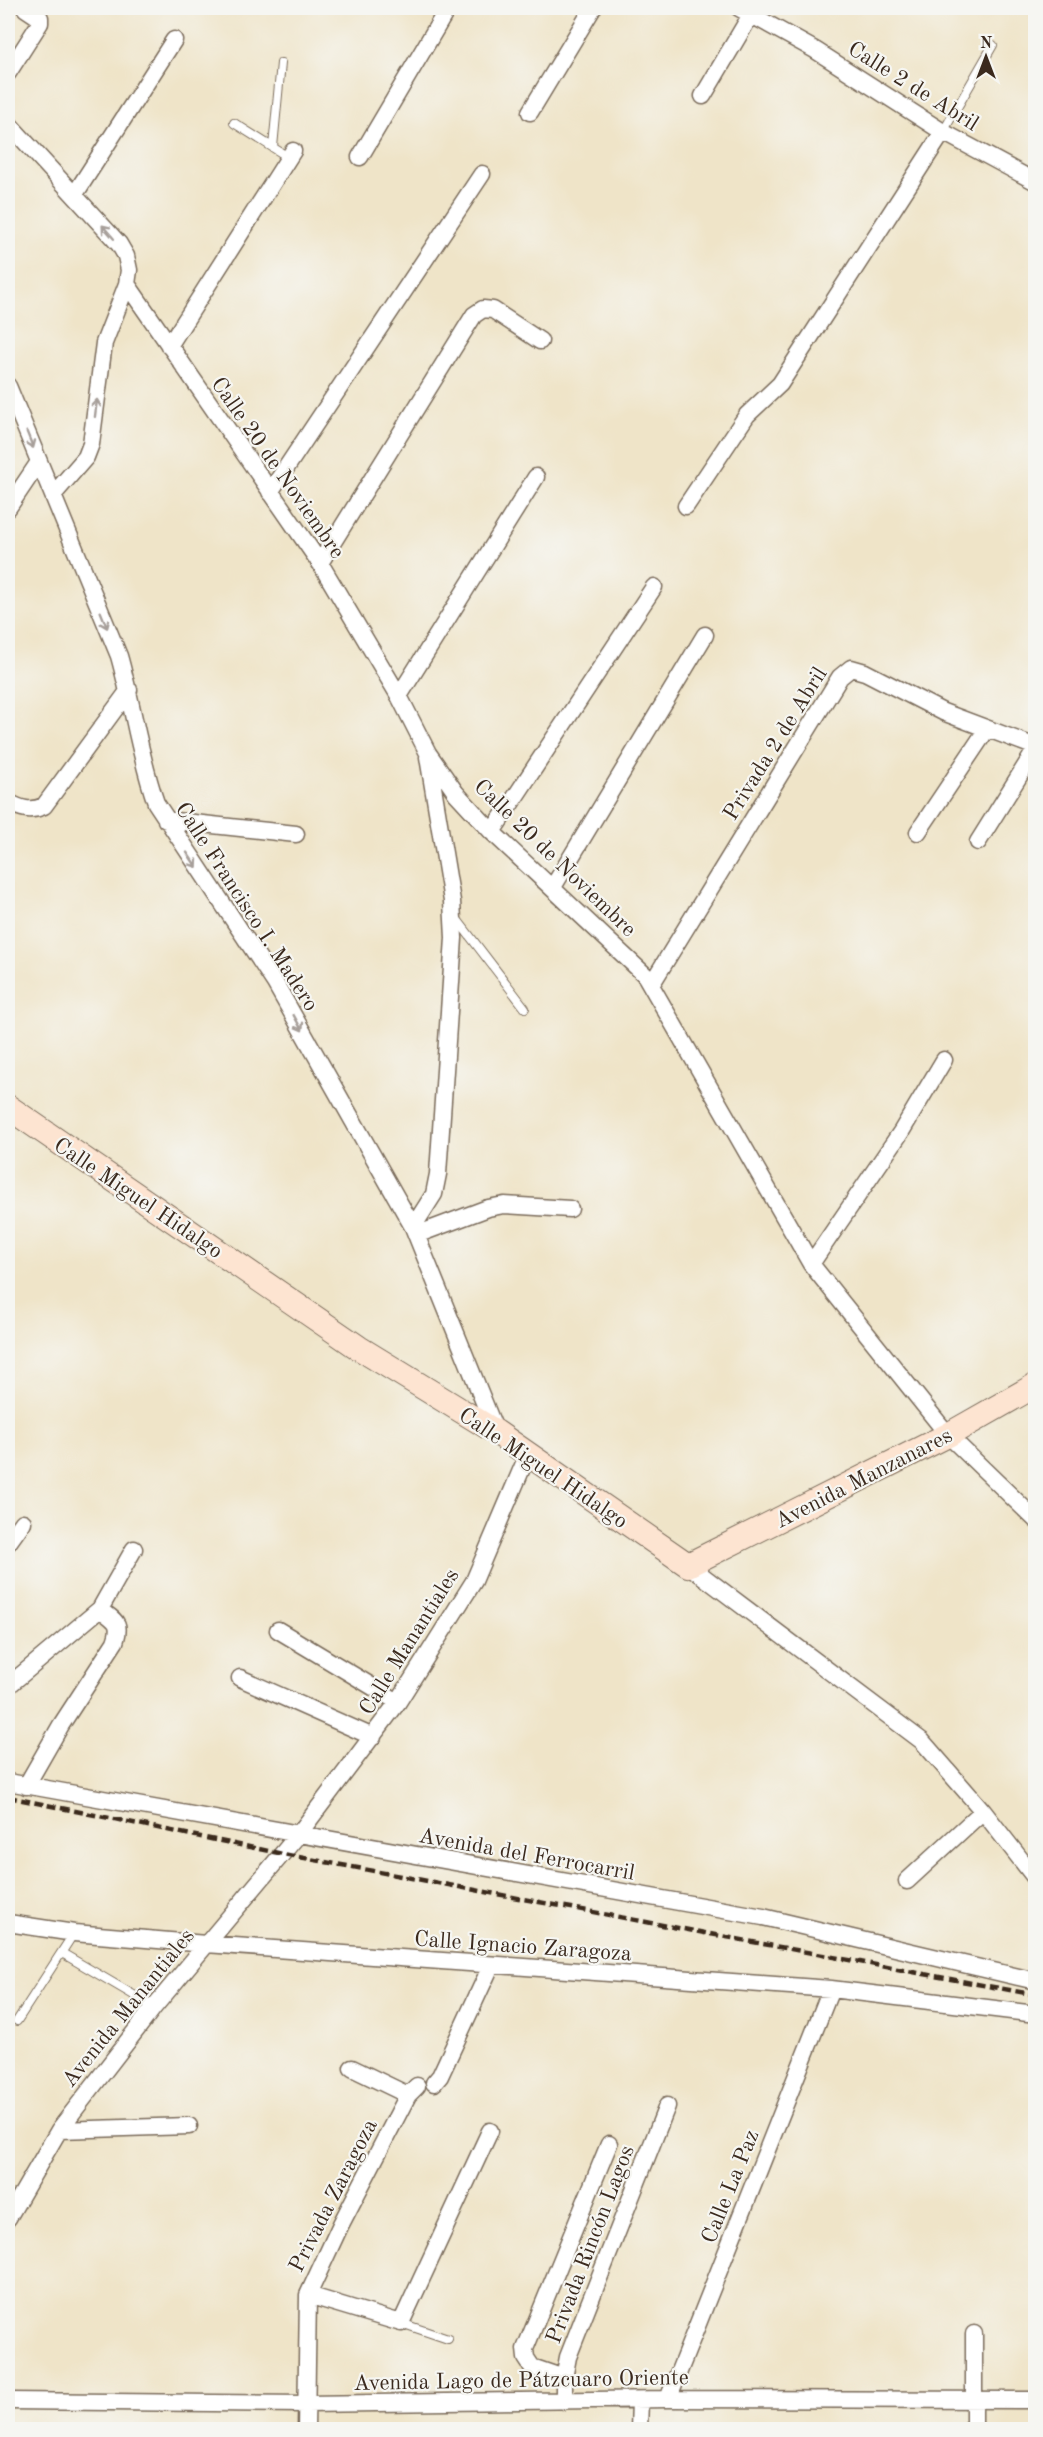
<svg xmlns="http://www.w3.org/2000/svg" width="1043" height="2437" viewBox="0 0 1043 2437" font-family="'Old Standard TT',serif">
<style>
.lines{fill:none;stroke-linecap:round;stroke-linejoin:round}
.lane-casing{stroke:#7a6b5a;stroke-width:10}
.street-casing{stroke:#7a6b5a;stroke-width:19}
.secondary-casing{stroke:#7a6b5a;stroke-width:26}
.lane{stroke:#fff;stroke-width:8}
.street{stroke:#fff;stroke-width:16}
.secondary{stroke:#fde4d1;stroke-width:24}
.rail{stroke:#3b2a1e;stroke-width:4.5;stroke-dasharray:9 4.5;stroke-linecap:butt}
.oneway{stroke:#a79f9a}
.labels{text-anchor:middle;stroke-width:4.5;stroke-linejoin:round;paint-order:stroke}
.street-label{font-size:22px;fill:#3b2a1e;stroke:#f6f6f2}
</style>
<rect width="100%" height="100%" fill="#f6f6f2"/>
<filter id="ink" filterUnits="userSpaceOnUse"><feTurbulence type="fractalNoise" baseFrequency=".0167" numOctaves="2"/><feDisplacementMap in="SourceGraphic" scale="12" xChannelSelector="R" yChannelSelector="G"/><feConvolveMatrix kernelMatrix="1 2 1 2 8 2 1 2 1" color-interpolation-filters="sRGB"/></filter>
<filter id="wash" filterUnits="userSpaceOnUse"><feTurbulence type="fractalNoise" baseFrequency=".008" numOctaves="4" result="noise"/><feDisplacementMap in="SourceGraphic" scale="24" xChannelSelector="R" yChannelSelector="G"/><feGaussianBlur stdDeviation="1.35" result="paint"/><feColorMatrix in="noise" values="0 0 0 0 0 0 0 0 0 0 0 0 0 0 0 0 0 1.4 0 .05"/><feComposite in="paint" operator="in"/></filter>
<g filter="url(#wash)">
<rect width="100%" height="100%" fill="#efe4c8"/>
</g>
<g filter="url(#ink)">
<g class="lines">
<g class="lane-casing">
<path id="lane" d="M234,123L288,157
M943,132L993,45
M273,147L281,63
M456,918L525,1008
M62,1953L154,2007
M17,2021L74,1933
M401,2323L448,2339"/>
</g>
<g class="street-casing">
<path id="street" d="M739,8L815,50L943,132L1036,182
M8,73L40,23V18L25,8
M703,96L752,13
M530,112L593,8
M8,123L119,244L126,256L129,270L127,284L104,343L91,444L86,457L53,495
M360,157L448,8
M75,194L174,40
M127,284L320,563L399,696L428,753L456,793L492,832L645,975L811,1264L948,1435L1036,1520
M169,346L293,151
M8,386L119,656C133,705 139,755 156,803L275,983L413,1227L496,1432
M270,492L482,174
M686,506L747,415L780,384L943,132
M8,508L39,462
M320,563L474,315L483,309L493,310L540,341
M399,696L536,477
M8,802C21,809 30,812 44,806L129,690
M166,820L296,834
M492,832L654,587
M918,832L987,729
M978,842L1036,749
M553,887L705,635
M651,985L840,677L851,668L865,672L943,712L1036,747
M413,1227L434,1194L438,1174L454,938L452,901L428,757
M416,1235L488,1208L504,1205L570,1209
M811,1264L901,1132L944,1060
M8,1543L23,1522
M688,1565L922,1741L983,1811L1036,1879
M100,1609L134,1549
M278,1630L398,1702
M240,1678L373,1737
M8,1686L100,1609C115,1621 122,1622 115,1642L61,1725L26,1786
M8,1782L763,1917L1036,1981
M907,1881L983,1811
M8,1923L74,1933L206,1944L831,1989L1036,2014
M352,2068L408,2095
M434,2083L440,2076L491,1966
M59,2130L189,2126
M8,2218L59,2130L154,2007L298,1835L398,1702L474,1581L528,1454
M308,2295L401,2323L490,2131
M974,2334V2430
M564,2378L532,2367L526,2358L525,2349L609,2144
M668,2399L831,1989
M8,2401L306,2404L668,2399L1036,2400
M564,2401V2378L568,2357L667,2106
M306,2430L308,2295L341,2224L408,2095L417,2086
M639,2430L640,2400"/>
</g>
<g class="secondary-casing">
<path id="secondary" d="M8,1107L359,1348L496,1432L688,1565L948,1435L1036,1385"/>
</g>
<use href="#lane" class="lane"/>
<use href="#street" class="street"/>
<use href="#secondary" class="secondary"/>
<path class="rail" d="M8,1797L283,1854L1036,1995"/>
</g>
<defs><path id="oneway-shaft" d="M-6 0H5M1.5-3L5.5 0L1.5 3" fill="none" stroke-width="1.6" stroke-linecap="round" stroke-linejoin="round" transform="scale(1.5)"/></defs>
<g class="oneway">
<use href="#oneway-shaft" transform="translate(108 232) rotate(-131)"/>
<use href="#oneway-shaft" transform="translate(96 408) rotate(-83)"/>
<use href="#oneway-shaft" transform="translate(30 440) rotate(68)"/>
<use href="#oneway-shaft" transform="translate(104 620) rotate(68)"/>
<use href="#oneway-shaft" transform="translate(192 860) rotate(56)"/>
<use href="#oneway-shaft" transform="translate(298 1023) rotate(61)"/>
</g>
</g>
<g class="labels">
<g class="street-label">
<text transform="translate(914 85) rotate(32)" y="8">Calle 2 de Abril</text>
<text transform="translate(279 467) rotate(55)" y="8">Calle 20 de Noviembre</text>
<text transform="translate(774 743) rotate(-58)" y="8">Privada 2 de Abril</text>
<text transform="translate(556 857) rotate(44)" y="8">Calle 20 de Noviembre</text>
<text transform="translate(248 906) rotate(57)" y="8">Calle Francisco I. Madero</text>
<text transform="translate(139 1197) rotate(34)" y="8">Calle Miguel Hidalgo</text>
<text transform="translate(544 1467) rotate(34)" y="8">Calle Miguel Hidalgo</text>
<text transform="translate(863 1477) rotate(-27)" y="8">Avenida Manzanares</text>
<text transform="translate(408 1641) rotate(-58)" y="8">Calle Manantiales</text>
<text transform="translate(527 1853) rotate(10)" y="8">Avenida del Ferrocarril</text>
<text transform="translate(523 1945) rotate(4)" y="8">Calle Ignacio Zaragoza</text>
<text transform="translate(127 2007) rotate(-51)" y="8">Avenida Manantiales</text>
<text transform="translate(729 2186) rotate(-68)" y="8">Calle La Paz</text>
<text transform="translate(332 2195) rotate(-63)" y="8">Privada Zaragoza</text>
<text transform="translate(589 2244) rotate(-69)" y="8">Privada Rincón Lagos</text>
<text transform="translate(521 2379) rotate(-1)" y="8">Avenida Lago de Pátzcuaro Oriente</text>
</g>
</g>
<rect width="1043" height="2437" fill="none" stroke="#f6f6f2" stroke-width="30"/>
<g transform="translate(986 57)" stroke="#f6f6f2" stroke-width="4.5" paint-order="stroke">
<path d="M0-4.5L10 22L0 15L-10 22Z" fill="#3b2a1e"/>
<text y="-9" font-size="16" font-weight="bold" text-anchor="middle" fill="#3b2a1e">N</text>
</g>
</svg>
